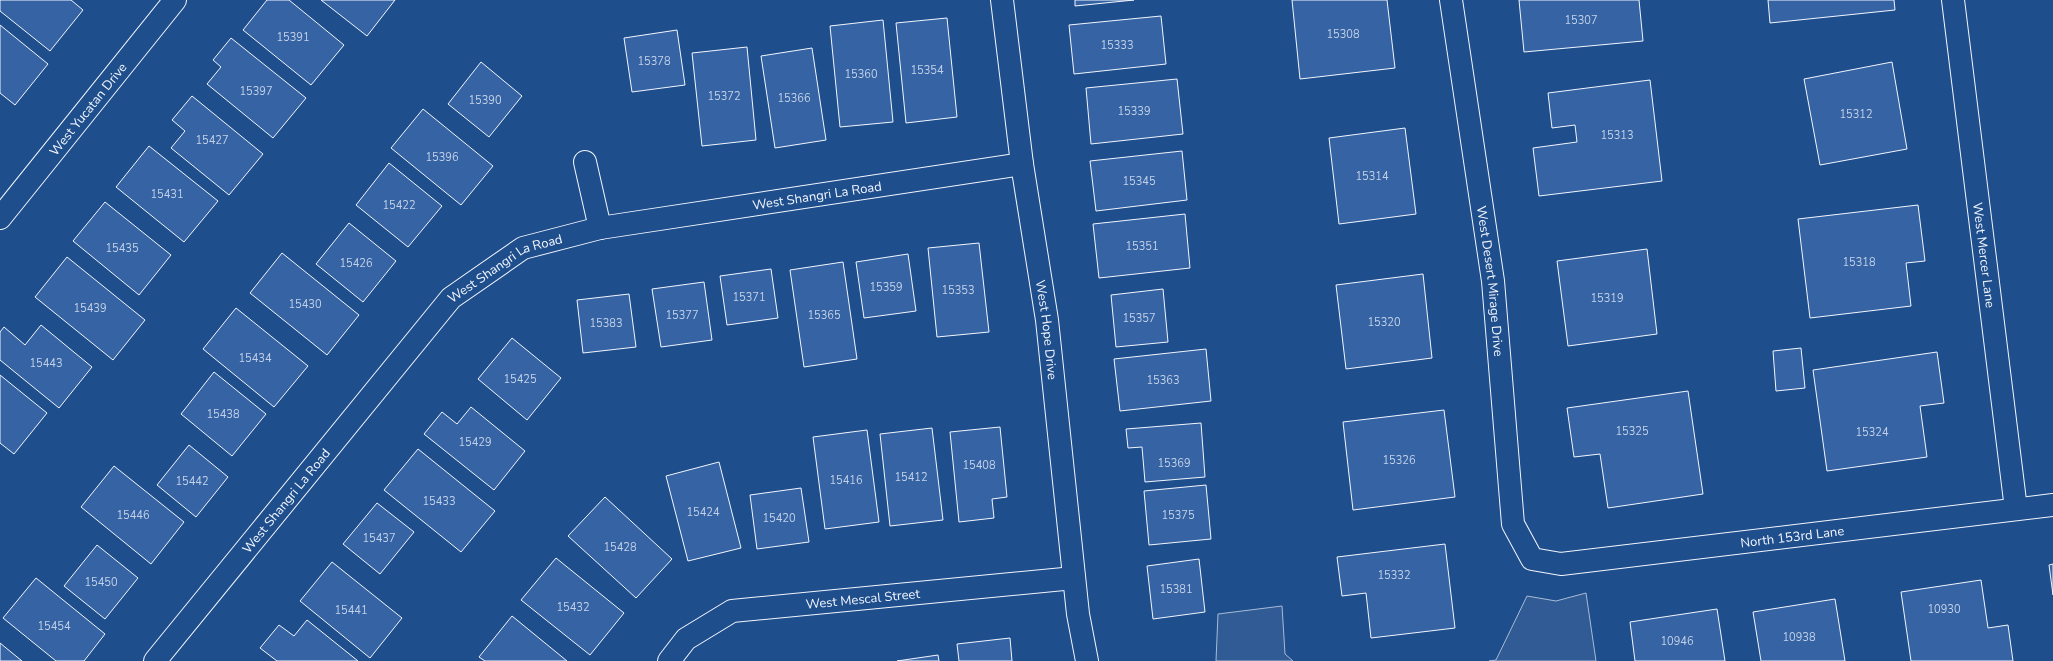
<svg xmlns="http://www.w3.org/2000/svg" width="2053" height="661" viewBox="0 0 2053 661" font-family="'Nunito Sans',sans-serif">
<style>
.built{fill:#305b95;stroke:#a8bbd7}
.building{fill:#3563a3;stroke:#f2f6ff}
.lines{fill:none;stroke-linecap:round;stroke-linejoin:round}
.street-casing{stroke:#f2f6ff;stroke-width:24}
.street{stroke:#1f4e8c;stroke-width:22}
.labels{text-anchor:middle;stroke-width:3;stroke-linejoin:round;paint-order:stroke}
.number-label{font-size:11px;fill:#c3d1e8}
.street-label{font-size:13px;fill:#f2f6ff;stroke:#1f4e8c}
</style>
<rect width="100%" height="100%" fill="#1f4e8c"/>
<path class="built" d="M1586,593L1596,661H1489L1496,660L1527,596L1556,601Z
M1282,606L1285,654L1293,661H1216L1218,614Z"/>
<path class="building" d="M0,0H71L83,10L50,51L0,11Z
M267,0H289L344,45L311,85L243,30Z
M321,0H395L367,36Z
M1075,0H1134L1075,6Z
M1292,0H1387L1395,68L1300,79Z
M1519,0H1639L1643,41L1524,52Z
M1768,0H1894L1895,10L1770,23Z
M1161,16L1166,64L1074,74L1069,25Z
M947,18L957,117L906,123L896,23Z
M883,20L893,122L840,127L830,26Z
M0,25L48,64L15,105L0,93Z
M677,30L685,85L632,92L624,38Z
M231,38L306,98L273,138L207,84L221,67L213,60Z
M747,47L756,140L702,146L692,53Z
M812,48L826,140L775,148L761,56Z
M481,62L522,96L489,137L448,104Z
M1892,62L1907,149L1820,165L1804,79Z
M1177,79L1183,134L1091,144L1086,88Z
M1650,80L1662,181L1539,196L1533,148L1577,142L1575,125L1552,128L1548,93Z
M192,96L263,154L229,195L171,148L185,131L172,120Z
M423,109L493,166L461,205L391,148Z
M1405,128L1416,214L1339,224L1329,138Z
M149,146L218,201L184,242L116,187Z
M1182,151L1187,200L1096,211L1090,161Z
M389,163L442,206L408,247L356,205Z
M105,202L171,255L139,295L73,241Z
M1918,205L1925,261L1906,263L1911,306L1810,318L1798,219Z
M1185,214L1190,268L1099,278L1093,224Z
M349,223L396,261L363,302L316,264Z
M979,243L989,332L937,337L928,248Z
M1647,249L1657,334L1568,346L1557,261Z
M282,253L359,315L327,355L250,293Z
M908,254L916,311L864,318L856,262Z
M67,257L145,320L113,360L35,297Z
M843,262L857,359L804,367L790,270Z
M771,269L778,318L727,325L720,276Z
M1423,274L1432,358L1346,369L1336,285Z
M704,282L712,340L661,347L652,289Z
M1163,289L1168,342L1116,347L1111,295Z
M629,294L636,347L583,353L577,300Z
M236,308L308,366L274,407L203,349Z
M41,325L92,367L59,408L0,360V332L4,327L25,345Z
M512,338L561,378L527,420L478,379Z
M1801,348L1805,388L1776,391L1773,351Z
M1206,349L1211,401L1120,411L1114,359Z
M1937,352L1944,403L1920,406L1927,457L1827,471L1813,370Z
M214,372L266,414L232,456L181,414Z
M0,375L47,413L14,454L0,443Z
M1688,391L1703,494L1608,508L1600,454L1574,457L1567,408Z
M471,407L525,451L494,490L424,434L442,412L457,424Z
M1444,410L1455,497L1353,510L1343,422Z
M1201,423L1205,477L1145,482L1142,447L1128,448L1126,429Z
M1000,427L1007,497L992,499L994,518L959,522L950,432Z
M932,428L943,520L890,526L880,434Z
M867,430L879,522L825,529L813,437Z
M189,445L228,477L196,517L157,485Z
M418,449L495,511L461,552L384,490Z
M719,462L741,548L688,561L666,476Z
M114,466L184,522L151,564L81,507Z
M1206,485L1211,539L1149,545L1144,491Z
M801,488L809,542L757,549L750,495Z
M605,497L672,559L636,598L568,536Z
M377,503L414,532L380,574L343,544Z
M1445,544L1455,628L1371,638L1366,593L1342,596L1337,557Z
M97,545L138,578L105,619L64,586Z
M556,558L624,613L590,655L521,600Z
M1199,559L1205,612L1153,619L1147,566Z
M332,562L402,618L370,658L300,601Z
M2053,564V595L2049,565Z
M36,578L105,634L84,661H56L3,618Z
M1981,580L1988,628L2008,625L2013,661H1911L1901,592Z
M1835,599L1845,661H1761L1753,612Z
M1717,609L1725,661H1635L1630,622Z
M512,616L567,661H485L479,657Z
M307,620L358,661H277L260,648L279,625L294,636Z
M1010,638L1012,661H959L957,644Z
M0,643L22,661H0Z
M938,655L939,661H897Z"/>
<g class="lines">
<g class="street-casing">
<g id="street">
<path id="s1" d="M1002,0L1022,164L1047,320L1078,614L1087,661"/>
<path id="s2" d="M1451,0L1493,281L1513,524L1532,559L1561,564L2053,505"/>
<path id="s3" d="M1953,0L2016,509"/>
<path d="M585,162L600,228"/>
<path id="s4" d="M0,218L175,0"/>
<path id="s5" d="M155,661L451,298L523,248L600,228L1022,164"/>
<path id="s6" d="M669,661L686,639L732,611L1074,578"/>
</g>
</g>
<use href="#street" class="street"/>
</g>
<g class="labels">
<g class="number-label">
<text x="1581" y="24">15307</text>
<text x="1343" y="38">15308</text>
<text x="293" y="41">15391</text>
<text x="1117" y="49">15333</text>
<text x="654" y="65">15378</text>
<text x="927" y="74">15354</text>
<text x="861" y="78">15360</text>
<text x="256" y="95">15397</text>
<text x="724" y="100">15372</text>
<text x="794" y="102">15366</text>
<text x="485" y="104">15390</text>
<text x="1134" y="115">15339</text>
<text x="1856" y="118">15312</text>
<text x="1617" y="139">15313</text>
<text x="212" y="144">15427</text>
<text x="442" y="161">15396</text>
<text x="1372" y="180">15314</text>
<text x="1139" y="185">15345</text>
<text x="167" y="198">15431</text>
<text x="399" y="209">15422</text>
<text x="1142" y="250">15351</text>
<text x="122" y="252">15435</text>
<text x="1859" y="266">15318</text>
<text x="356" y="267">15426</text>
<text x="886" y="291">15359</text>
<text x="958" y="294">15353</text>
<text x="749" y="301">15371</text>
<text x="1607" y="302">15319</text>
<text x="305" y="308">15430</text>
<text x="90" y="312">15439</text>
<text x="682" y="319">15377</text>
<text x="824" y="319">15365</text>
<text x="1139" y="322">15357</text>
<text x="1384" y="326">15320</text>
<text x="606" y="327">15383</text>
<text x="255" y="362">15434</text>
<text x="46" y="367">15443</text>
<text x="520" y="383">15425</text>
<text x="1163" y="384">15363</text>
<text x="223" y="418">15438</text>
<text x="1632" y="435">15325</text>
<text x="1872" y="436">15324</text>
<text x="475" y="446">15429</text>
<text x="1399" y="464">15326</text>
<text x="1174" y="467">15369</text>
<text x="979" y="469">15408</text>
<text x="911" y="481">15412</text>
<text x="846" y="484">15416</text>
<text x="192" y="485">15442</text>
<text x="439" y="505">15433</text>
<text x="703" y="516">15424</text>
<text x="133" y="519">15446</text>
<text x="1178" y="519">15375</text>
<text x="779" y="522">15420</text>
<text x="379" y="542">15437</text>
<text x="620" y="551">15428</text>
<text x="1394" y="579">15332</text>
<text x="101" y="586">15450</text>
<text x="1176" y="593">15381</text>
<text x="573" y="611">15432</text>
<text x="1944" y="613">10930</text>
<text x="351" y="614">15441</text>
<text x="54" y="630">15454</text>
<text x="1799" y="641">10938</text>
<text x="1677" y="645">10946</text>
</g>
<g class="street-label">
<text dy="5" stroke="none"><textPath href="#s4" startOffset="140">West Yucatan Drive</textPath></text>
<text dy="5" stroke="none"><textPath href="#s5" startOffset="855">West Shangri La Road</textPath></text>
<text dy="5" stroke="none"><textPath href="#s3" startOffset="257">West Mercer Lane</textPath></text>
<text dy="5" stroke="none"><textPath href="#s5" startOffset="531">West Shangri La Road</textPath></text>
<text dy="5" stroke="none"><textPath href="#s2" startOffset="284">West Desert Mirage Drive</textPath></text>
<text dy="5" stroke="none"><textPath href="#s1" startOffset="333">West Hope Drive</textPath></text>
<text dy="5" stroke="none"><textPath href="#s5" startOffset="207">West Shangri La Road</textPath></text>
<text dy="5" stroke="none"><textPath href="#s2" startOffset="830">North 153rd Lane</textPath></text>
<text dy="5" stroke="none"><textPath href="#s6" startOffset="213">West Mescal Street</textPath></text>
</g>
</g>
</svg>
